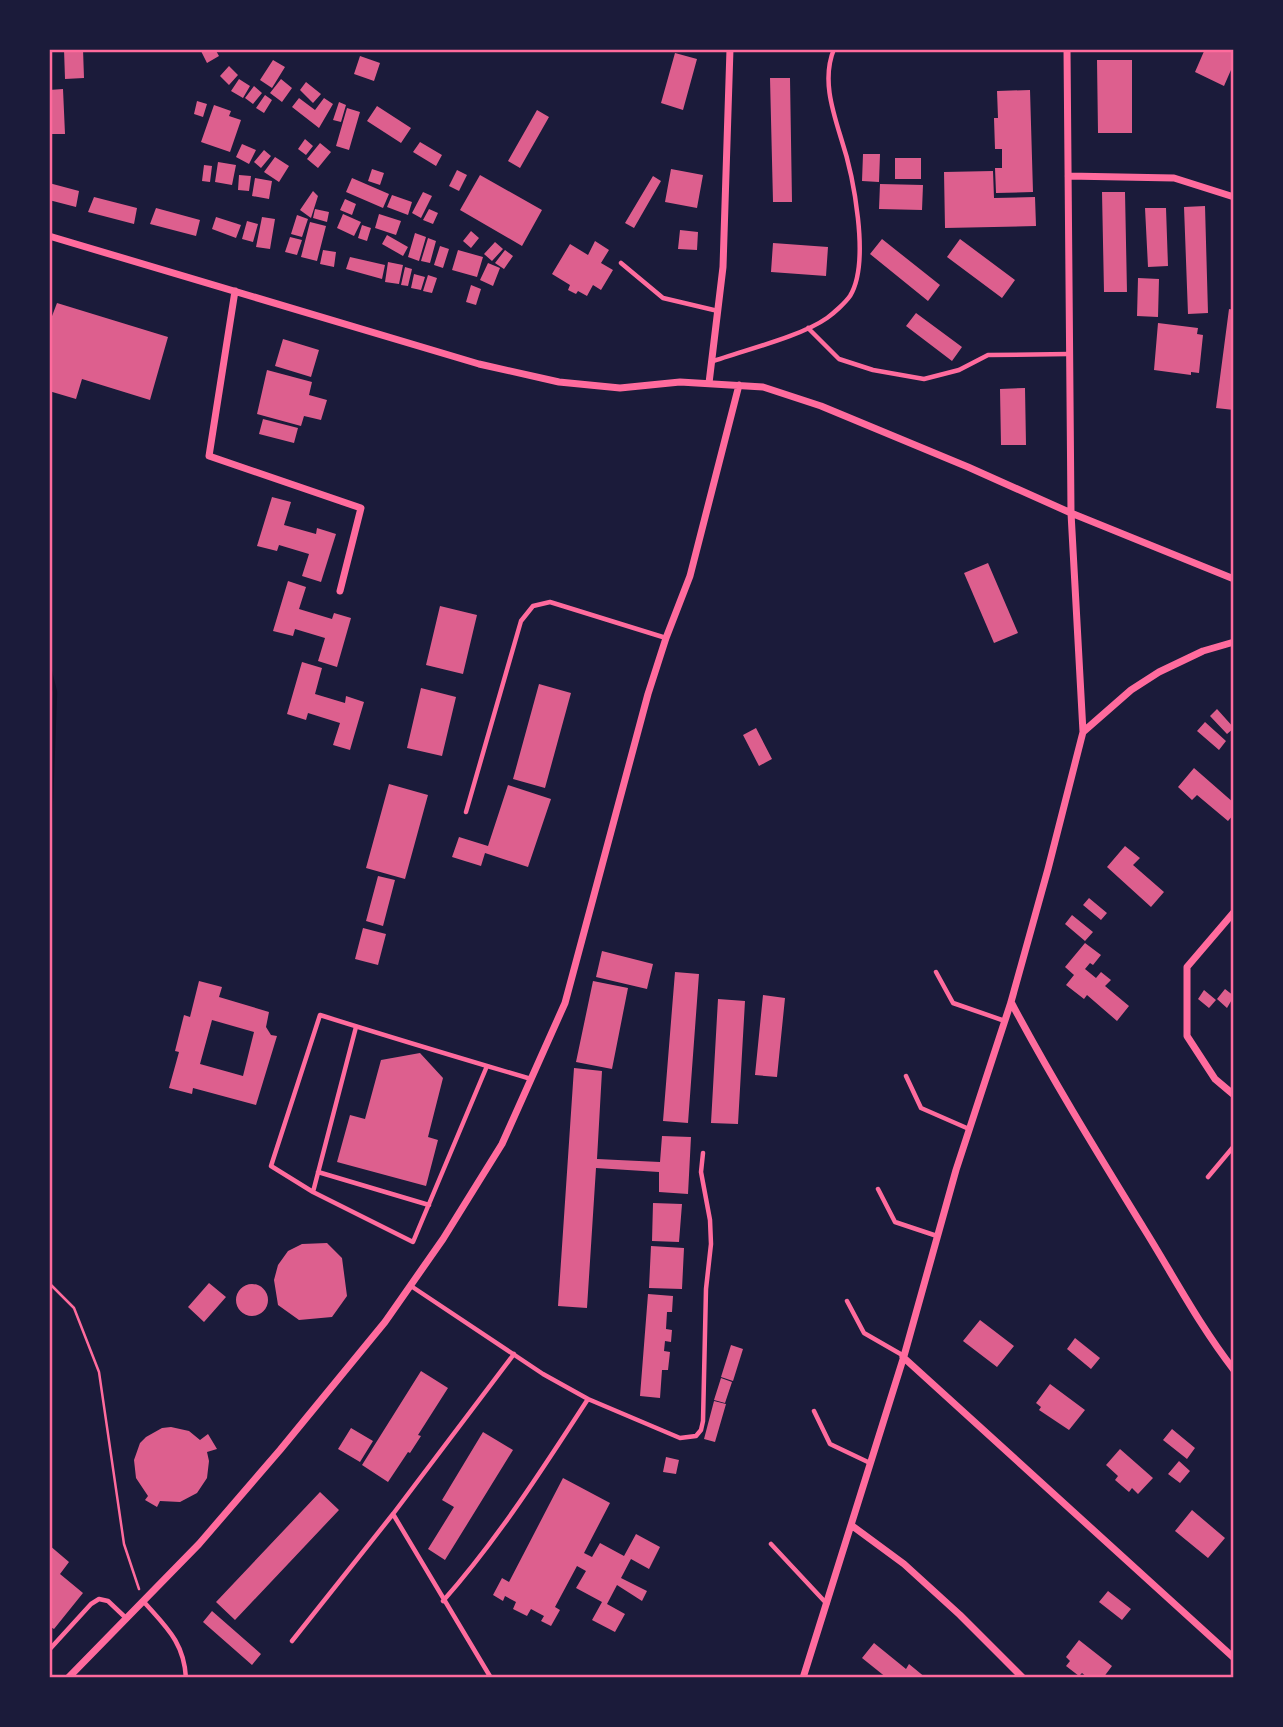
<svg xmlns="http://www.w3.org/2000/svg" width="1283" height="1727" viewBox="0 0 1283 1727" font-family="Poppins,sans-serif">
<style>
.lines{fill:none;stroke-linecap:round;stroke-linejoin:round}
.stream{stroke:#12122b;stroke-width:4.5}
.building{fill:#dd5f8e;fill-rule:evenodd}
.path{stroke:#ff6b9d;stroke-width:2.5}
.service{stroke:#ff6b9d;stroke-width:4.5}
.minor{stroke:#ff6b9d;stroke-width:7}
.neatline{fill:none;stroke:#ff6b9d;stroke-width:2.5}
</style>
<rect width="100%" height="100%" fill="#1b1b3a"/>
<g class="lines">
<path class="stream" d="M49,668L55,692L49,851"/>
</g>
<path class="building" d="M64,49H83L84,78L65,79Z
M205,49H215L219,56L207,63L201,51Z
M1205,49H1234V63L1224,86L1195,72Z
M675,53L697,59L683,110L661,103Z
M360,56L380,63L374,81L354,74Z
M273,60L285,67L272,88L260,80Z
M1097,60H1132V133H1098Z
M229,66L238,75L229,85L220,76Z
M770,78H790L792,202H773Z
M239,79L250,86L243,98L231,91Z
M281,79L292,88L282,102L270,93Z
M306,82L321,94L313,103L300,90Z
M254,86L262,93L253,104L245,98Z
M63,89L65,134H49V90Z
M1030,90L1033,192L996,193L995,168H1002V149H995L994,118H998L997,91Z
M265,95L272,100L264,113L256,108Z
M299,98L315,110L324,98L333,104L319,128L292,107Z
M197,101L207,104L203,117L194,114Z
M339,102L346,105L341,122L333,120Z
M214,105L231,111L229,116L241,120L230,152L201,142Z
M377,106L411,128L401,143L367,121Z
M347,108L360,112L349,150L336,146Z
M537,110L549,117L520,168L508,161Z
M305,139L313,146L306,155L298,149Z
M420,142L442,155L436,166L413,152Z
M320,143L331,152L318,168L307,159Z
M242,144L256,150L249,164L236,157Z
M264,150L271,156L261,168L254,162Z
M863,154H880L879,182L862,181Z
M275,157L289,166L279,182L264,172Z
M895,158H921V179H895Z
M218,162L236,165L232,185L215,182Z
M204,165L212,166L210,182L202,181Z
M372,169L384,173L380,185L368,181Z
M671,169L703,175L697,208L665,202Z
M457,170L467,175L459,191L449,186Z
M993,171L994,198L1035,197L1036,226L945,228L944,172Z
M239,175L251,176L249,191L238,190Z
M480,175L542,210L522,246L460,210Z
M653,176L661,181L634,228L625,223Z
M255,178L272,181L269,199L252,196Z
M352,178L389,194L383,208L346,192Z
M49,183L79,191L76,207L49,200Z
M880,184L923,185L922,210L879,209Z
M313,191L318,196L311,218L300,210Z
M423,192L432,196L421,218L412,213Z
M1102,192H1125L1127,292H1104Z
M392,195L412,202L408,215L387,207Z
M94,197L137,208L134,224L88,212Z
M345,199L356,204L352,215L340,210Z
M1205,206L1208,313L1188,314L1184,207Z
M156,208L200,220L196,236L150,224Z
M1145,208H1166L1168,266L1148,267Z
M315,209L329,212L327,222L313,218Z
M429,209L438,213L433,224L423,220Z
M343,214L361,222L354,236L337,228Z
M379,214L401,221L396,235L375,228Z
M297,215L308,219L302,237L291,234Z
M216,217L241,225L236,238L212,229Z
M262,217L275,219L270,249L256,247Z
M247,221L258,224L253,242L242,239Z
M310,222L326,226L317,261L301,257Z
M362,225L371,228L367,241L358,238Z
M680,230L698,232L697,250L678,249Z
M471,231L479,238L471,248L463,241Z
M415,233L426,237L419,261L408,257Z
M387,235L408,247L403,256L382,244Z
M290,237L302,240L297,255L285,252Z
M428,238L436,241L430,263L421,261Z
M882,239L940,285L928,301L870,254Z
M960,239L1015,280L1002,298L947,257Z
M595,241L609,250L601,263L613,270L601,290L593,285L587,296L578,291L576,294L568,290L570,285L552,274L570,244L588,255Z
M495,242L503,249L492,261L484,254Z
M773,243L828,247L826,276L771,272Z
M440,246L449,249L443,268L434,265Z
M323,250L336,252L334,267L320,264Z
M458,250L483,257L477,277L452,270Z
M505,250L513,256L504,269L495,263Z
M350,257L385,265L382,279L346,269Z
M388,262L403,265L399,284L385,282Z
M488,263L500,268L493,286L480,280Z
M405,267L412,269L408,286L401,285Z
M414,274L425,277L421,290L411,288Z
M428,275L437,278L432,293L423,291Z
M1138,278L1159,279L1158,317L1137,316Z
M471,285L481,289L476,305L466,302Z
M57,303L168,337L150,400L82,379L76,399L49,391V324Z
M1229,309L1234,310V410L1216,408Z
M916,313L962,347L952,361L906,326Z
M1158,323L1198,328L1197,334L1203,335L1199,373L1191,372V375L1154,370Z
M283,339L319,350L311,377L275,366Z
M267,370L312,382L309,395L327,400L321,420L304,416L301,426L257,414Z
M1025,388L1026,445H1001L1000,389Z
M263,419L298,428L294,443L259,434Z
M272,497L291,502L284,525L316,534L317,528L336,534L321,582L302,576L309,554L279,545L277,551L257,546Z
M988,563L1018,633L994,643L964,573Z
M288,581L306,587L299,609L332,619L334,613L351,618L337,667L318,661L325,638L295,629L293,636L273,631Z
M440,606L477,615L463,674L426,665Z
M302,662L322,668L315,694L345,703L346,696L364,702L350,750L333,745L340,723L308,713L306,720L287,714Z
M539,684L571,693L545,788L513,779Z
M421,688L456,697L442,756L407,748Z
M1217,709L1234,728L1227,734L1210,716Z
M1205,722L1226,741L1219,750L1197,731Z
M756,728L772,759L759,766L743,735Z
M1194,768L1234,803V814L1228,821L1197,795L1192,800L1178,787Z
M389,784L428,795L405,879L366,868Z
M508,785L551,799L528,867L485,853L481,866L452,857L459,837L488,846Z
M1125,846L1140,858L1133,865L1164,892L1151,907L1107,867Z
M378,876L395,880L383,926L366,921Z
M1089,898L1107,913L1101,920L1083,905Z
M1072,915L1093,932L1085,941L1065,924Z
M363,928L386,934L378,965L355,959Z
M1085,943L1101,955L1093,965L1090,963L1085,969L1096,978L1101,972L1111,980L1105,986L1129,1006L1117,1021L1087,995L1084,999L1066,985L1074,975L1065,967Z
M602,951L653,964L647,989L596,977Z
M675,972L699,974L688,1123L663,1121Z
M199,981L222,987L219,997L269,1012L266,1027L271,1035L277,1036L256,1105L193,1088L192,1094L169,1088L179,1052L175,1051L184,1015L190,1017ZM212,1020L254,1032L243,1076L200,1064Z
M593,981L628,988L612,1069L576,1062Z
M1225,989L1234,996L1227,1008L1217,999Z
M1204,990L1216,1000L1209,1008L1198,999Z
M763,995L785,998L777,1077L755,1075Z
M718,999L745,1001L738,1124L711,1123Z
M420,1053L443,1078L428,1137L438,1140L426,1186L337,1162L350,1115L365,1119L381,1060Z
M574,1068L602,1071L597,1159L660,1162L662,1136L691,1137L688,1194L659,1192V1172L596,1168L587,1308L558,1306Z
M653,1203L682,1204L679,1242L652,1241Z
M327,1243L342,1258L347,1296L332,1317L299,1320L278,1305L274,1280L278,1265L288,1251L302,1244Z
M651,1246L684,1248L682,1289L649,1288Z
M209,1283L226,1297L204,1322L188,1307Z
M236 1300a16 16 0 1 1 32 0a16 16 0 1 1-32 0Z
M648,1294L673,1296L672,1312H667L666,1329L672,1330L671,1342L665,1341L664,1351L670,1352L668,1370H662L660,1398L640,1396Z
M980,1320L1014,1346L997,1367L963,1341Z
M1075,1338L1100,1358L1091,1369L1067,1349Z
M731,1345L743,1349L733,1381L721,1377Z
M421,1371L448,1388L418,1435L421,1436L410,1453L408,1452L388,1482L362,1465Z
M721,1378L732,1382L725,1403L714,1400Z
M1050,1384L1085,1410L1069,1430L1039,1410L1041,1407L1036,1403Z
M714,1401L726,1404L715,1442L704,1439Z
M171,1427L189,1431L200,1440L208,1434L217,1449L207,1452L209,1461L207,1478L197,1493L180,1502L160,1501L157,1507L145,1500L148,1496L136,1478L134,1460L140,1443L146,1437L162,1428Z
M351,1428L373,1441L360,1462L338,1449Z
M1172,1429L1195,1448L1187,1459L1163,1440Z
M483,1432L513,1450L445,1560L428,1549L454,1507L442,1500Z
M1120,1449L1153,1478L1138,1494L1132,1488L1129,1492L1115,1480L1118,1476L1106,1465Z
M666,1457L679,1460L676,1474L663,1472Z
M1179,1461L1190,1471L1180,1483L1168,1474Z
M563,1478L610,1503L584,1553L592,1557L600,1543L624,1556L636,1534L660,1547L649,1569L631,1559L621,1578L647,1591L642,1601L617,1585L607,1604L625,1614L615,1632L592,1620L602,1602L576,1588L586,1571L577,1566L555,1607L560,1610L551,1626L541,1621L544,1616L531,1609L527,1616L513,1609L516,1602L505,1596L503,1601L493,1595L502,1578L509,1582Z
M320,1492L339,1510L235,1620L216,1602Z
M1192,1510L1225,1538L1208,1558L1175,1531Z
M49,1545L69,1562L60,1574L83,1593L54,1629L49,1626Z
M1108,1591L1131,1609L1122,1620L1099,1602Z
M212,1611L261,1654L252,1665L203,1622Z
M1079,1640L1112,1666L1103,1678H1088L1082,1673L1079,1676L1066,1666L1070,1661L1066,1657Z
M874,1643L906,1669L909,1664L926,1678H887L862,1658Z"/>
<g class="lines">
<path class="path" d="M49,1283L74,1308L99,1372L124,1544L139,1589"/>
<path class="service" d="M621,263L663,298L718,311
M808,328L839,359L873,370L924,379L959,370L988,355L1069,354
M711,362C744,350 800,337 827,318C834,313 845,303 850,296C871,262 853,174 841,138C832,109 822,78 834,49
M466,812L521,621L533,606L550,602L666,638
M936,972L953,1003L1005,1021
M487,1066L413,1242L313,1192L271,1166L320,1015C390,1037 460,1058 531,1079
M906,1076L921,1108L969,1129
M318,1172L429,1205
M1208,1177L1234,1146
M878,1189L895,1222L937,1236
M313,1192L356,1027
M411,1286L543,1374L588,1399L680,1438L696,1436L701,1430L703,1421L706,1289L711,1244L710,1220L701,1172L703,1153
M847,1301L864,1333L904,1356
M814,1411L830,1444L870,1463
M393,1514L491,1678
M771,1544L827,1604
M443,1601C498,1539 543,1468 588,1399
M144,1602C166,1627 184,1642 186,1678
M292,1641L393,1514L514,1354
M49,1650L91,1604L99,1599L108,1601L127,1619"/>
<path class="minor" d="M1067,49L1071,513L1083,732
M1068,176L1174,178L1234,197
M49,236L479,364L559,382L620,388L680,382L763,387L821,406L968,467L1071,513L1234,579
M235,291L209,456L361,508L340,591
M709,383L723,267L730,49
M1234,912L1187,967V1036L1215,1079L1234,1095
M1011,1002C1052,1079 1097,1152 1143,1227C1173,1275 1199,1325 1234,1370
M903,1357L1234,1658
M851,1525L904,1564L960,1615L1023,1678
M68,1678L199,1544L280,1450L385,1322L443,1239L502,1144L565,1003L648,694L666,638L690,576L739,385
M803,1678L904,1356L956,1170L1011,1002L1048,869L1083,732L1131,690L1159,672L1203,651L1234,642"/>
</g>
<rect width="1283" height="1727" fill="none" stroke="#1b1b3a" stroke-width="102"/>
<rect x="51" y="51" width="1181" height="1625" class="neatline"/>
</svg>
